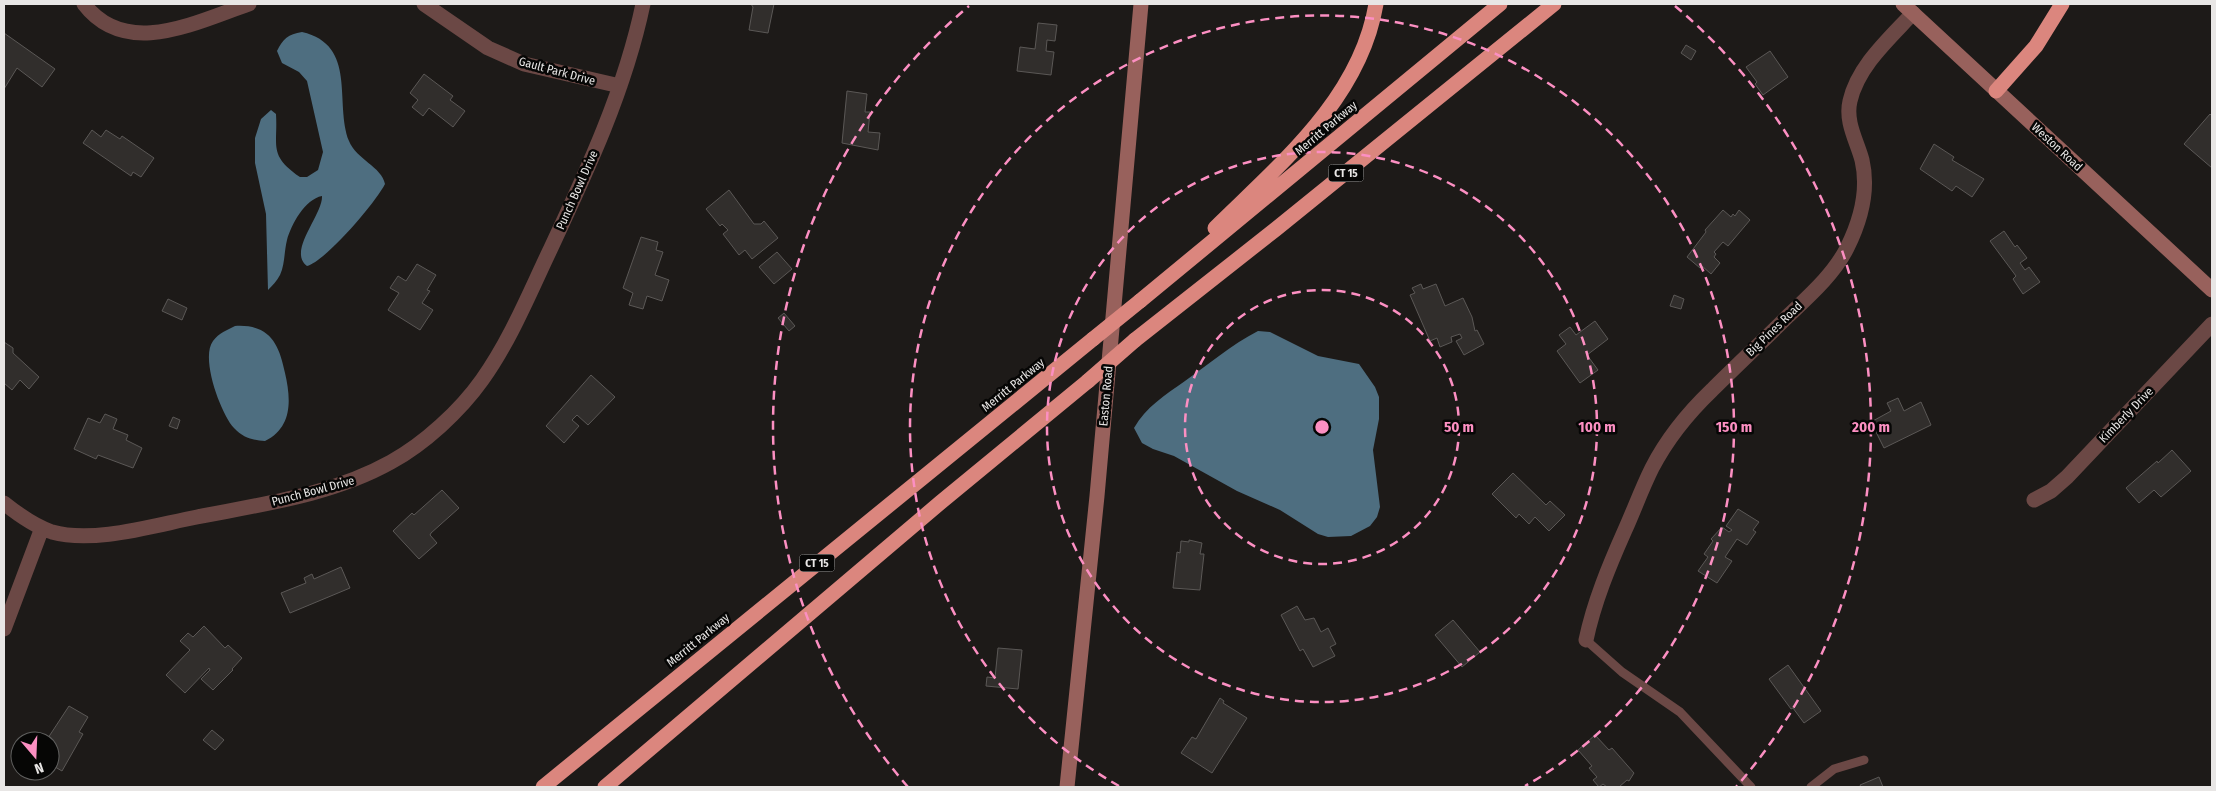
<svg xmlns="http://www.w3.org/2000/svg" width="2216" height="791" viewBox="0 0 2216 791" font-family="'Fira Sans Condensed',sans-serif">
<style>
.water{fill:#4e6e80}
.building{fill:#312e2c;stroke:#5b5856}
.lines{fill:none;stroke-linecap:round;stroke-linejoin:round}
.lane{stroke:#6b4845;stroke-width:9}
.street{stroke:#6b4845;stroke-width:15}
.secondary{stroke:#98615c;stroke-width:15}
.highway{stroke:#db867e;stroke-width:15}
.highway-bridge{stroke:#db867e;stroke-width:15}
.ring{fill:none;stroke:#fc8fc2;stroke-width:2.5;stroke-dasharray:9 6}
.labels{text-anchor:middle;stroke-width:5;stroke-linejoin:round;paint-order:stroke}
.shield{fill:#060605;stroke:#a4a3a2;stroke-width:1}
.shield-label{font-size:11px;font-weight:bold;fill:#e8e6e5}
.street-label{font-size:12px;fill:#e8e6e5;stroke:#060605}
.centre{fill:#fc8fc2;stroke:#060605;stroke-width:2.5}
.ring-label{font-size:15px;text-anchor:middle;font-weight:bold;fill:#fc8fc2;stroke:#060605;stroke-width:5;stroke-linejoin:round;paint-order:stroke}
</style>
<rect width="100%" height="100%" fill="#1d1a18"/>
<path class="water" d="M302,32C358,45 334,103 349,141C356,159 382,167 385,184C376,202 326,261 307,266C287,251 323,215 322,196C305,199 291,225 287,240C284,252 285,264 280,275C277,281 272,286 268,290L266,214L255,163V138L261,119L271,110L276,114C278,146 268,155 300,177H307L318,170L323,152L307,81L299,72L282,63L277,51C283,39 288,34 302,32Z
M235,326C270,324 279,344 285,373C291,399 293,427 265,441C253,440 243,438 234,428C221,414 200,358 213,341C219,333 227,330 235,326Z
M1258,331L1270,332L1318,356L1359,364L1375,387L1379,397V419L1373,450L1380,507L1377,517L1370,526L1351,536L1328,537L1318,534L1280,510L1237,491L1174,456L1153,449L1142,443L1134,428C1146,407 1165,395 1185,381C1209,364 1231,345 1258,331Z"/>
<path class="building" d="M751,4H774L768,33L749,30L753,7Z
M1038,23L1057,25L1055,41L1047,40L1046,51L1054,52L1051,75L1017,71L1020,47L1035,49Z
M4,33L55,69L42,87L17,68L4,89Z
M1686,45L1696,51L1691,60L1681,53Z
M1770,51L1788,77L1763,95L1755,84L1757,82L1746,67Z
M424,74L453,96L450,100L465,111L453,127L429,108L423,116L412,107L418,100L410,93Z
M847,91L867,94L865,112H870L868,132L880,133L878,150L842,143Z
M2210,114L2212,116V168L2184,144Z
M92,130L101,137L106,130L120,139L122,136L154,158L141,177L133,172L131,176L83,143Z
M1934,144L1954,157L1952,160L1984,179L1972,197L1956,186L1952,191L1920,169Z
M729,190L754,224H761L764,221L778,238L752,259L745,250L739,255L723,234L728,230L722,224L720,226L706,209Z
M1723,210L1731,217L1733,214L1735,216L1739,210L1750,220L1728,246L1723,242L1714,252L1716,254L1714,257L1720,263L1711,274L1702,266L1700,268L1687,257L1706,232L1705,230Z
M2004,231L2015,247L2017,245L2027,258L2020,263L2025,270L2029,267L2040,282L2023,294L2013,279L2016,276L1990,241Z
M641,237L658,242L656,250L663,252L655,275L669,280L662,301L647,296L643,309L629,305L633,293L623,288Z
M777,252L792,269L774,284L759,267Z
M417,264L436,275L427,290L430,291L422,303L433,310L420,330L388,310L399,293L390,288L398,276L406,281Z
M1421,284L1423,289L1436,284L1445,306L1463,298L1472,317L1475,331L1477,330L1484,344L1464,355L1456,341L1462,338L1460,334L1451,337L1452,342L1440,347L1437,338L1430,341L1410,295L1415,293L1412,288Z
M1674,295L1684,299L1681,309L1670,306Z
M168,299L187,308L182,320L162,311Z
M784,313L795,326L789,331L778,318Z
M1595,321L1608,339L1587,355L1598,370L1580,383L1557,351L1566,344L1559,335L1570,327L1576,335Z
M4,342L13,348V353L39,377L29,389L20,380L12,390L4,383Z
M591,375L615,397L588,425L577,415L572,420L579,426L564,443L546,426Z
M1898,398L1904,411L1921,402L1931,425L1884,448L1871,422L1891,411L1887,403Z
M105,414L117,419L113,429L128,435L126,440L142,448L133,468L98,455L96,459L74,449L88,418L100,423Z
M173,417L180,420L177,429L169,426Z
M2172,450L2191,471L2161,497L2154,490L2139,503L2126,488L2157,461L2158,463Z
M1513,473L1546,505L1550,501L1565,515L1549,531L1535,517L1529,524L1519,514L1516,518L1492,494Z
M442,490L459,508L431,533L430,535L437,543L419,559L393,531L412,513L414,515Z
M1738,509L1759,522L1753,530L1756,532L1747,545L1737,539L1725,557L1732,561L1717,583L1698,571L1708,557L1704,554L1713,541L1711,539L1722,527L1729,532L1732,530L1726,526Z
M1189,540L1202,543L1200,554H1204L1200,590L1173,588L1177,552L1180,553L1181,541L1189,542Z
M341,567L350,588L290,613L281,593L306,583L304,578L312,574L314,579Z
M1297,606L1305,620L1314,618L1321,632L1328,628L1336,644L1330,647L1335,656L1313,667L1303,649L1300,651L1281,615Z
M1453,620L1480,652L1462,667L1435,635Z
M204,626L225,648L228,645L242,658L232,669L233,670L213,690L201,679L210,670L209,668L185,693L166,675L190,650L180,641L188,633L193,637Z
M998,648L1022,650L1018,689L986,686L987,677L995,678Z
M1788,665L1821,711L1804,723L1793,708L1791,709L1769,679Z
M1220,698L1224,701L1223,703L1247,718L1212,773L1181,753L1192,737L1196,739Z
M69,706L88,717L79,732L83,734L62,771L50,764V741H46Z
M212,730L224,740L215,750L203,740Z
M1595,735L1609,750L1612,748L1634,773L1629,781L1627,780L1619,787H1607L1603,784L1599,787L1593,780L1597,777L1589,768L1592,766L1578,750Z
M1879,777L1883,787H1861L1860,785Z"/>
<g class="lines">
<path class="lane" d="M1586,640L1622,672L1680,712L1751,787
M1811,787L1834,769L1864,760"/>
<path class="street" d="M84,4C126,59 196,22 249,4
M424,4L488,48L524,64L620,86
M2034,500L2051,491L2067,477L2212,324
M4,503C19,515 34,526 52,532C94,544 155,525 197,517C263,504 332,495 391,462C424,444 460,411 482,380C510,341 529,294 550,250C587,171 625,90 643,4
M4,629L42,528
M1586,640C1594,602 1609,566 1625,530C1634,510 1642,488 1652,468C1667,439 1689,412 1712,390C1737,365 1763,341 1788,316C1809,296 1834,274 1847,248C1861,220 1869,190 1862,160C1857,141 1845,122 1850,101C1858,66 1889,39 1913,13"/>
<path class="secondary" d="M1903,4L2212,290
M1067,787L1097,496L1141,4"/>
<path class="highway" d="M1996,91L2036,46L2062,4
M1215,228C1280,164 1360,99 1376,4
M1140,301L1500,4
M1135,340L1276,229L1554,4
M543,787L1093,339
M605,787L941,502L1088,381"/>
<path class="highway-bridge" d="M1093,339L1140,301
M1088,381L1135,340"/>
</g>
<g class="ring">
<circle cx="1322" cy="427" r="137"/>
<circle cx="1322" cy="427" r="275"/>
<path d="M1119 786A412 412 0 1 1 1525 786"/>
<path d="M908 787A549 549 0 0 1 969 6M1675 6A549 549 0 0 1 1736 787"/>
</g>
<g class="labels">
<g class="shield">
<rect x="1328.5" y="164.5" width="35" height="17" rx="4"/>
<rect x="799.5" y="554.5" width="35" height="17" rx="4"/>
</g>
<g class="shield-label">
<text x="1346" y="177">CT 15</text>
<text x="817" y="567">CT 15</text>
</g>
<g class="street-label">
<text transform="translate(557 71) rotate(15)" y="4">Gault Park Drive</text>
<text transform="translate(1326 128) rotate(-40)" y="4">Merritt Parkway</text>
<text transform="translate(2057 147) rotate(43)" y="4">Weston Road</text>
<text transform="translate(577 190) rotate(-66)" y="4">Punch Bowl Drive</text>
<text transform="translate(1774 329) rotate(-44)" y="4">Big Pines Road</text>
<text transform="translate(1013 385) rotate(-39)" y="4">Merritt Parkway</text>
<text transform="translate(1106 396) rotate(-85)" y="4">Easton Road</text>
<text transform="translate(2126 415) rotate(-46)" y="4">Kimberly Drive</text>
<text transform="translate(313 491) rotate(-15)" y="4">Punch Bowl Drive</text>
<text transform="translate(698 640) rotate(-39)" y="4">Merritt Parkway</text>
</g>
</g>
<circle cx="1322" cy="427" r="8" class="centre"/>
<g class="ring-label">
<text x="1459" y="432">50 m</text>
<text x="1597" y="432">100 m</text>
<text x="1734" y="432">150 m</text>
<text x="1871" y="432">200 m</text>
</g>
<rect width="2216" height="791" fill="none" stroke="#e8e6e5" stroke-width="10"/>
<g transform="translate(35 756) rotate(161)"><circle r="24" fill="#060605" stroke="#60605f"/>
<path d="M0-4L9 19L0 12L-9 19Z" fill="#fc8fc2"/>
<text y="-8" font-size="14" font-weight="bold" text-anchor="middle" fill="#e8e6e5">N</text>
</g>
</svg>
